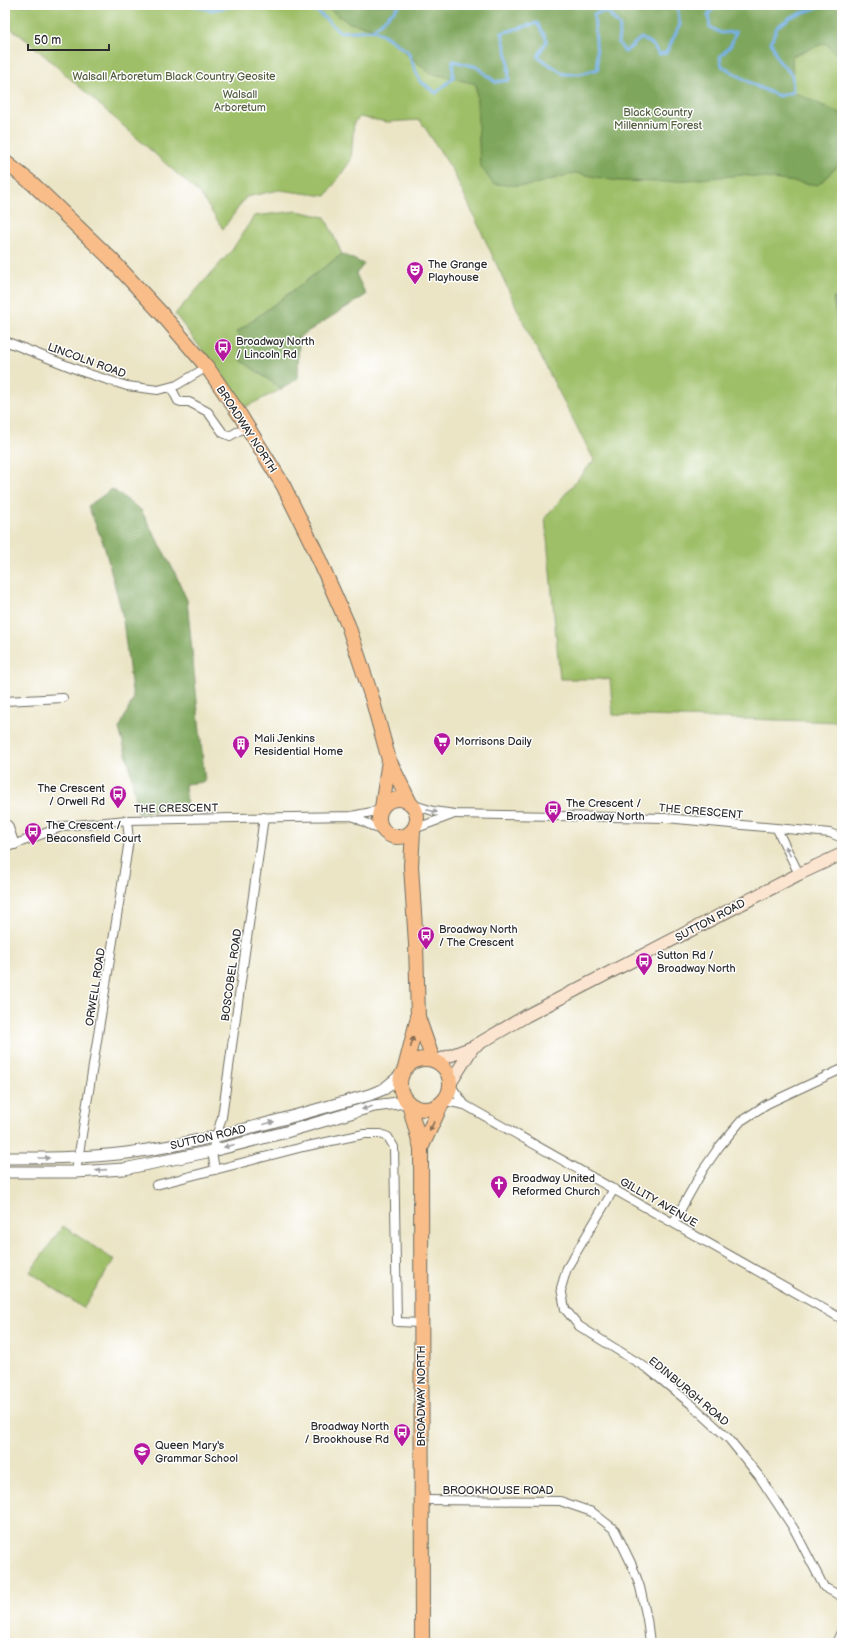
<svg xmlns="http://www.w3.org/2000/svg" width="847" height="1648" viewBox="0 0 847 1648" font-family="'Balsamiq Sans',sans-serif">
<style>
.green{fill:#9ebf68;stroke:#64754a}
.forest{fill:#7ea65c;stroke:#546844}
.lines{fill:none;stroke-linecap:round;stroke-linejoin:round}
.stream{stroke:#76b1e7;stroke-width:3}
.minor-casing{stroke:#6e6c61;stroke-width:10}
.tertiary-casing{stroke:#6e6c61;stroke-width:13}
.secondary-casing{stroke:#6e6c61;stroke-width:14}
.trunk-casing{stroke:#6e6c61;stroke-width:16}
.minor{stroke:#fff;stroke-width:8}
.tertiary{stroke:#fff;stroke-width:11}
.secondary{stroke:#fce5d0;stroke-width:12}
.trunk{stroke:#f8bd89;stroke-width:14}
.oneway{fill:#a0a0a0}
.oneway2{fill:#876d55}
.labels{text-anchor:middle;stroke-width:3;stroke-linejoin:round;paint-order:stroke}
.park-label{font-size:11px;fill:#535f40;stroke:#fff}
.poi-label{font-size:11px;fill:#2b2b2b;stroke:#fff;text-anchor:start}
.street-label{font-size:11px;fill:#2b2b2b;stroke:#fff}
</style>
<rect width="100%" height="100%" fill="#fff"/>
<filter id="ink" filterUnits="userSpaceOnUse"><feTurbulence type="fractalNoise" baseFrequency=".025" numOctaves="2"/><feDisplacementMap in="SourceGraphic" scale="8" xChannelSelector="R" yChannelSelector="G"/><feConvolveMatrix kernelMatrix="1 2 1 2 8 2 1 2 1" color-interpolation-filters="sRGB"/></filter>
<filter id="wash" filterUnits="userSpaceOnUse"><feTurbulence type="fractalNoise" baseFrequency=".012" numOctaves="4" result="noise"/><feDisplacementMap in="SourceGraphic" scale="16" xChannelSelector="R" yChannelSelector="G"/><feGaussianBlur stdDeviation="0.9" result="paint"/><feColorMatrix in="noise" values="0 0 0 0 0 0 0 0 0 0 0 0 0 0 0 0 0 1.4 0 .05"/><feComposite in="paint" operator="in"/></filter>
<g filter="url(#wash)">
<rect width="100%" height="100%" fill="#ebe5c6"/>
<path class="green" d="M5,5H842V722L613,715L610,679H560L545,518L594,460L529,334L453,171L420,120L387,122L360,117L354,122L351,160L326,196L279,190L246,197L223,229L200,194L29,42L5,24Z
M297,211L325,217L342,254L237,332L242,361L282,389L245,407L175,314L232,250L254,216Z
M63,1226L114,1260L83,1308L30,1272Z"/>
<path class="forest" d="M323,5H842V60L825,43L792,56L793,92L842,114V164H840L818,185L742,175L666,182L617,181L575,173L527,186L493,184L480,165L476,84L430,73L384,35L372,28L349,23Z
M342,254L364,264L356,274L366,295L299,337L298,378L282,389L242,361L237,332Z
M833,298L842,299V350Z
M112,489L141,510L174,571L187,600L205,782L185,784L187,808L138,813L130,768L119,729L133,699L122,613L104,545L88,506Z"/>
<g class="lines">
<path class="stream" d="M193,5L210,10L241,5
M308,5L318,12L340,32L373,30L384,35L408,52L420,81L436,93L453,78V61L477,67L495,82L509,80L508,59L502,33L537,23L547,40L538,57L564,74H580L598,69L594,14L607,11L620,27L618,42L625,52L641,38L652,44L659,54L666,53L680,25L677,5
M718,5L708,14L710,27L721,33L736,32L731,45L720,57L722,66L756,86L779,96L793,92L792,75L778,60L771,42L777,27L791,17L824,5
M373,30L400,5"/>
</g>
</g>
<g filter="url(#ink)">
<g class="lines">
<g class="minor-casing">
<path id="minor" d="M5,341L86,373L127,386L158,390L177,385L207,367
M171,387L178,401L181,402H189L208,412L223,433L230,436L247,426
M5,701L63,698
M411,804L433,811L455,814L666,818L830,833L842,838
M352,816L384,832
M8,825L15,845
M414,829L452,815
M777,829L799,874
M5,848L64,826L127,820L352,816L381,810
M451,1086L465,1105
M445,1101L465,1105L842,1319
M215,1170L212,1151L222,1117L264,817
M76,1172L124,872L129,840L127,820
M156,1185L303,1147L364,1134H381L388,1137L394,1147L397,1322L421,1323
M614,1189L567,1268L561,1288L565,1309L579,1326L648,1369L691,1404L729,1439L759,1476L794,1529L824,1587L842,1597
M673,1223L703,1170L719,1147L741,1121L767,1104L842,1069
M422,1500L560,1501L592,1512L615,1530L632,1565L640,1587L647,1619L650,1643
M836,1643L842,1630"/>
</g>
<g class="tertiary-casing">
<path id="tertiary" d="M5,1158C46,1158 86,1158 127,1153C209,1142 289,1117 369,1095L384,1089L401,1075
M5,1172H76L124,1169L212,1151L286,1132L374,1106L406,1102"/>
</g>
<g class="secondary-casing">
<path id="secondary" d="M436,1061L473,1047L526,1016L799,874L842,854
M451,1082L473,1047"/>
</g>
<g class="trunk-casing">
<path id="trunk" d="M5,162L33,184L111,259L161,313L207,367L240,415L283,485L314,548L348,625L372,698L389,760L410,803
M379 818a19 19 0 1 1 38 0a19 19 0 1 1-38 0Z
M382,808L389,760
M418,1017L433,1060
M400 1084a25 25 0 1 1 50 0a25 25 0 1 1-50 0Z
M405,1068L418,1017L416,944L411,866L413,831
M409,1104L421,1148L422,1643
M421,1148L442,1103"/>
</g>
<use href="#minor" class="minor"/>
<use href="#tertiary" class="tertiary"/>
<use href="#secondary" class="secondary"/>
<use href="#trunk" class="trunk"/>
</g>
<defs><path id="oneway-solid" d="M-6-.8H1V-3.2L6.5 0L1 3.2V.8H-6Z"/></defs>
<g class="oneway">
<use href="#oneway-solid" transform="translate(432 811) rotate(13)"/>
<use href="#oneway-solid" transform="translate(788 851) rotate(-116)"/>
<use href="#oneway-solid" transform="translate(367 1108) rotate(164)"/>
<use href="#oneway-solid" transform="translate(269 1123) rotate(-14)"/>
<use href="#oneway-solid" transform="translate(229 1146) rotate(166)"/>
<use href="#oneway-solid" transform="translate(44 1158)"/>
<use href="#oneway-solid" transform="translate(101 1170) rotate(176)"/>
</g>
<g class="oneway2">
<use href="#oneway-solid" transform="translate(412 1042) rotate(-76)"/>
<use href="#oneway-solid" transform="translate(432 1126) rotate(115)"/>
</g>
</g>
<defs>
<g id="theatre-pin" transform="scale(0.9)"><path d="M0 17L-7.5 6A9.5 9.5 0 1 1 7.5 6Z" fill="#b5179e" stroke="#fff"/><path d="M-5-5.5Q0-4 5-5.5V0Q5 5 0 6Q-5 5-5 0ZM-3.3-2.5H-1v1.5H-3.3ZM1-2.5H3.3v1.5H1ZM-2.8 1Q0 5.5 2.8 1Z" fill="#fff"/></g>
<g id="bus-pin" transform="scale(0.9)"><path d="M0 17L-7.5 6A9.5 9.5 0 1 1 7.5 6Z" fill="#b5179e" stroke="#fff"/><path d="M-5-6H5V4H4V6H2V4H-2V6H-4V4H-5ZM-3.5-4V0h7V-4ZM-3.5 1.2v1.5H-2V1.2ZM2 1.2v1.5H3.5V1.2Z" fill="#fff"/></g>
<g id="supermarket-pin" transform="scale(0.9)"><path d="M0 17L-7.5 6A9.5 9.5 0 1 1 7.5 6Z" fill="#b5179e" stroke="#fff"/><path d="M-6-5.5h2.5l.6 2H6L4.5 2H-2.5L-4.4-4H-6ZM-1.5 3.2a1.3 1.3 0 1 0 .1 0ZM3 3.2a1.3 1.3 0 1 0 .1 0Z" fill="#fff"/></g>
<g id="building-pin" transform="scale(0.9)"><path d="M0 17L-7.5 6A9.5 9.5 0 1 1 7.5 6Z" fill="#b5179e" stroke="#fff"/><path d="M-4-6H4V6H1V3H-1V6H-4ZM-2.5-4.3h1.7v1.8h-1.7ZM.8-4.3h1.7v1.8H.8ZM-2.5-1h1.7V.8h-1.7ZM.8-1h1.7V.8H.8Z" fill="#fff"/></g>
<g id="church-pin" transform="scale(0.9)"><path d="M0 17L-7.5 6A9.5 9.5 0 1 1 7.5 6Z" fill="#b5179e" stroke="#fff"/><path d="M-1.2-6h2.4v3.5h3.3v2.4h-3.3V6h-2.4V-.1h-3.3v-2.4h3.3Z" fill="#fff"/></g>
<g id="school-pin" transform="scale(0.9)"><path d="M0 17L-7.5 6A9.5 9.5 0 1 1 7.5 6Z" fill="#b5179e" stroke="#fff"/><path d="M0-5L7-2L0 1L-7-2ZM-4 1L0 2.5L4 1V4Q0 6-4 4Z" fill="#fff"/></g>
</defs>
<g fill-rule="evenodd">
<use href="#theatre-pin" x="415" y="270"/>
<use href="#bus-pin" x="223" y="347"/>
<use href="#supermarket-pin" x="442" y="741"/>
<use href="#building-pin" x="241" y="744"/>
<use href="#bus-pin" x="118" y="794"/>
<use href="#bus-pin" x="553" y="809"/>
<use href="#bus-pin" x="33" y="831"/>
<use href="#bus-pin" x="426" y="935"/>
<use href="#bus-pin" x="644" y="961"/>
<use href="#church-pin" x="499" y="1184"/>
<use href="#bus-pin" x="402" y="1432"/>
<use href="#school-pin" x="142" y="1451"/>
</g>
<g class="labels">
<g class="park-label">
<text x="174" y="80">Walsall Arboretum Black Country Geosite</text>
<text x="240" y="98">Walsall<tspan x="240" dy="13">Arboretum</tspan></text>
<text x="658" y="116">Black Country<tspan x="658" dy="13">Millennium Forest</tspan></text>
</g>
<g class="poi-label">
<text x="428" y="268">The Grange<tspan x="428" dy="13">Playhouse</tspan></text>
<text x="236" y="345">Broadway North<tspan x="236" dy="13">/ Lincoln Rd</tspan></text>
<text x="254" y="742">Mali Jenkins<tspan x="254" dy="13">Residential Home</tspan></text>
<text x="455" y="745">Morrisons Daily</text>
<text x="105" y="792" text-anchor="end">The Crescent<tspan x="105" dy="13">/ Orwell Rd</tspan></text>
<text x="566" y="807">The Crescent /<tspan x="566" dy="13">Broadway North</tspan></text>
<text x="46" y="829">The Crescent /<tspan x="46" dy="13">Beaconsfield Court</tspan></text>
<text x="439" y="933">Broadway North<tspan x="439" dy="13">/ The Crescent</tspan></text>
<text x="657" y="959">Sutton Rd /<tspan x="657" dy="13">Broadway North</tspan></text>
<text x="512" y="1182">Broadway United<tspan x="512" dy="13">Reformed Church</tspan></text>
<text x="389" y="1430" text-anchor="end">Broadway North<tspan x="389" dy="13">/ Brookhouse Rd</tspan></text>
<text x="155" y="1449">Queen Mary's<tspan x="155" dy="13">Grammar School</tspan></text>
</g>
<g class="street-label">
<text transform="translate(87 360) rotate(20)" y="4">LINCOLN ROAD</text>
<text transform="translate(247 429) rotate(57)" y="4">BROADWAY NORTH</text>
<text transform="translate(176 808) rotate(-1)" y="4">THE CRESCENT</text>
<text transform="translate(701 811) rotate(5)" y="4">THE CRESCENT</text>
<text transform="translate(710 920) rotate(-28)" y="4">SUTTON ROAD</text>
<text transform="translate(231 975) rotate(-82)" y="4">BOSCOBEL ROAD</text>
<text transform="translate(95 987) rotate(-81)" y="4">ORWELL ROAD</text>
<text transform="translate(208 1137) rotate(-13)" y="4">SUTTON ROAD</text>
<text transform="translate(659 1202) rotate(30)" y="4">GILLITY AVENUE</text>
<text transform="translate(689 1391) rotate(40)" y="4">EDINBURGH ROAD</text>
<text transform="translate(421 1396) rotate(-90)" y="4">BROADWAY NORTH</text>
<text x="498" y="1494">BROOKHOUSE ROAD</text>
</g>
</g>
<rect width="847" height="1648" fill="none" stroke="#fff" stroke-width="20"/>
<path d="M28 44v6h81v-6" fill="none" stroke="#2b2b2b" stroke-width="2"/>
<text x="34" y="44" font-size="12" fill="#2b2b2b" stroke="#ffffff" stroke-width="3" paint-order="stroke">50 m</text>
</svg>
